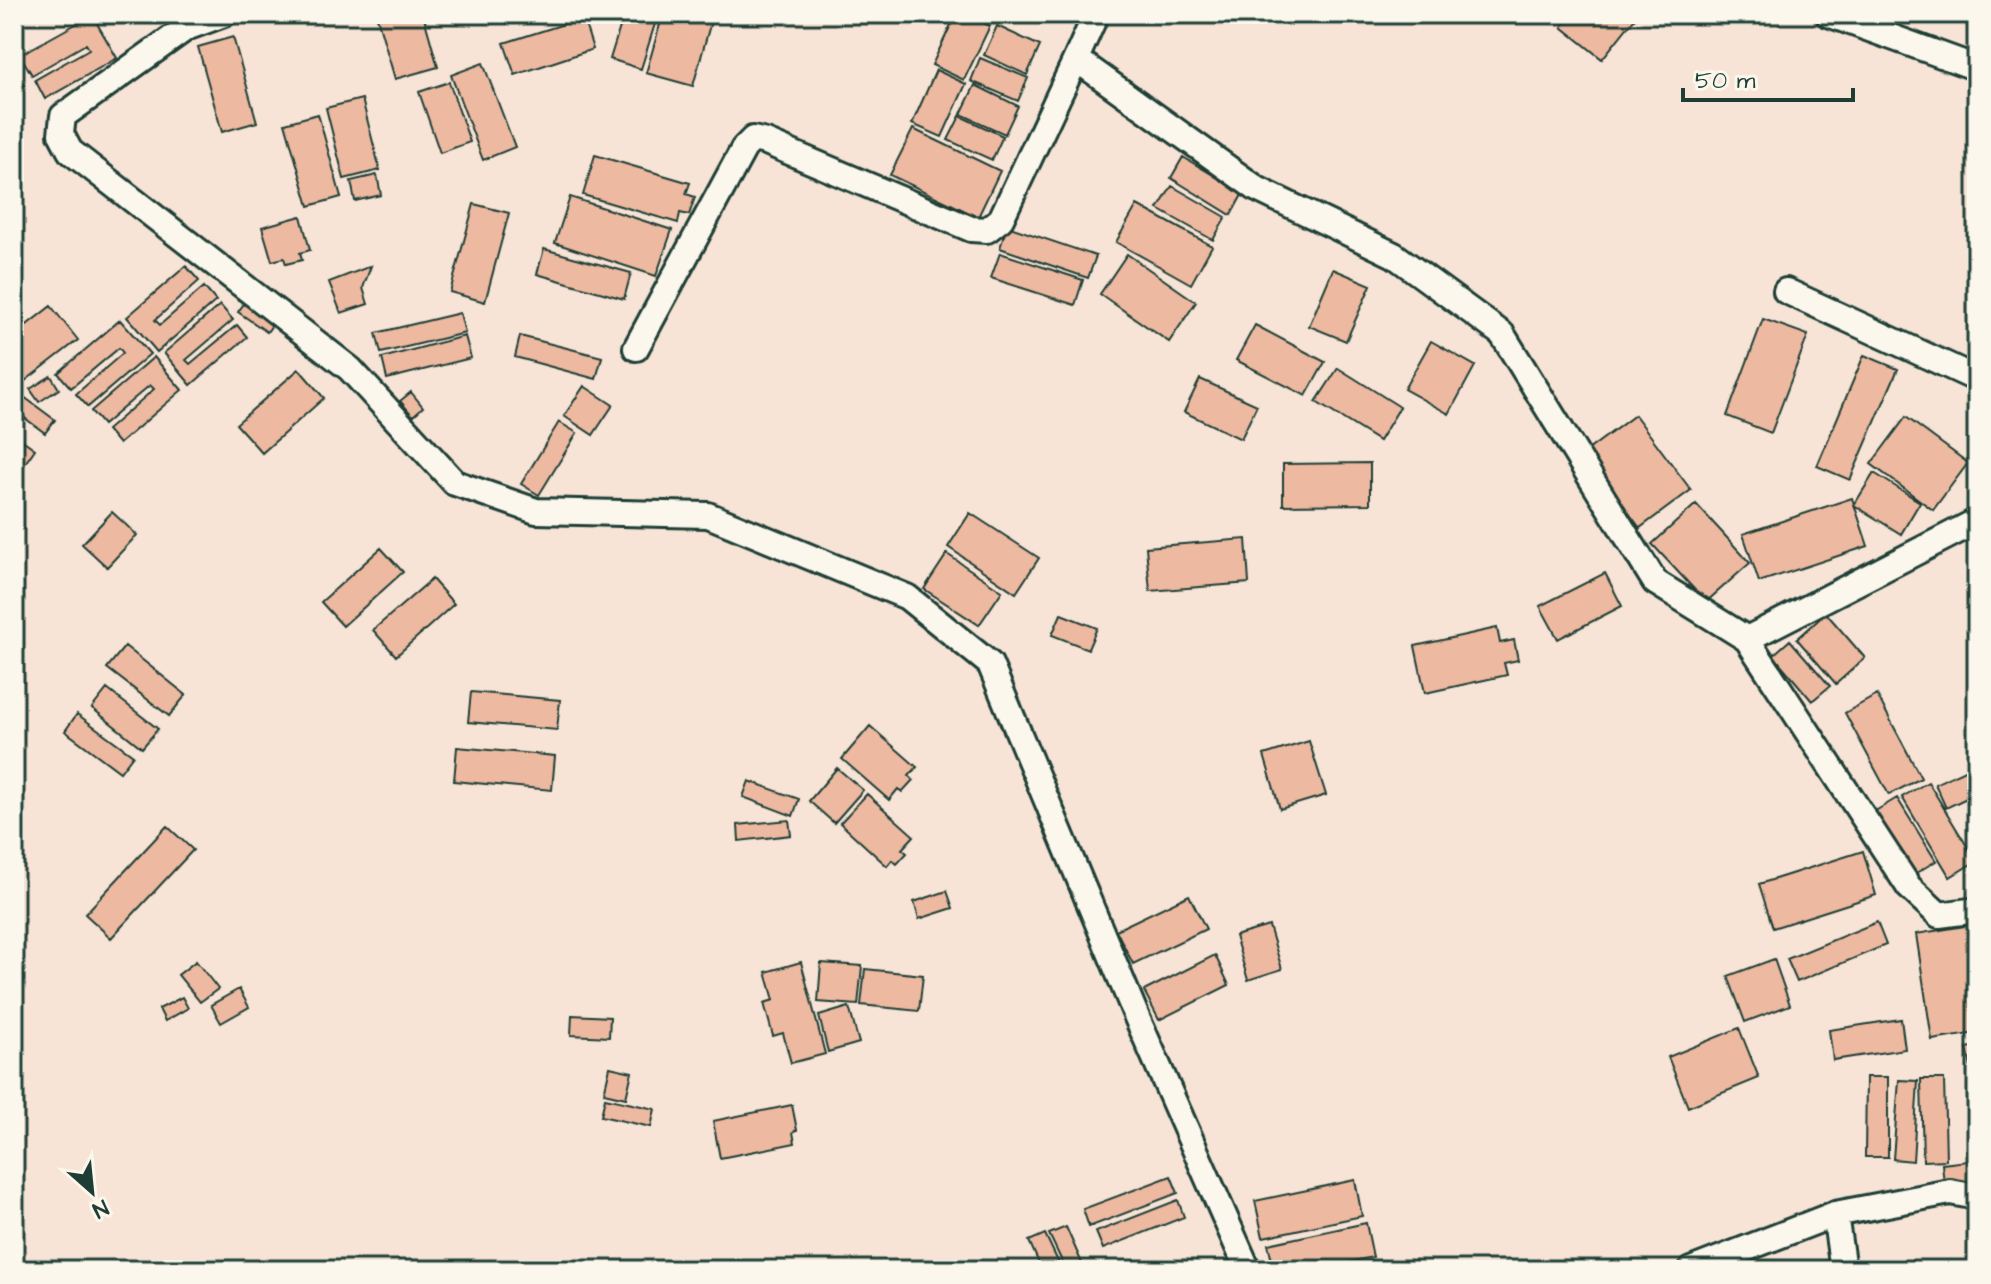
<svg xmlns="http://www.w3.org/2000/svg" width="1991" height="1284" viewBox="0 0 1991 1284" font-family="'Architects Daughter',sans-serif">
<style>
.building{fill:#eeb9a1;stroke:#1f3d34;stroke-width:2}
.lines{fill:none;stroke-linecap:round;stroke-linejoin:round}
.minor-casing{stroke:#1f3d34;stroke-width:30}
.minor{stroke:#fbf7ec;stroke-width:24}
</style>
<rect width="100%" height="100%" fill="#f7e4d6"/>
<filter id="ink" filterUnits="userSpaceOnUse"><feTurbulence type="fractalNoise" baseFrequency=".0125" numOctaves="2"/><feDisplacementMap in="SourceGraphic" scale="16" xChannelSelector="R" yChannelSelector="G"/><feConvolveMatrix kernelMatrix="1 2 1 2 8 2 1 2 1" color-interpolation-filters="sRGB"/></filter>
<g filter="url(#ink)">
<path class="building" d="M376,14H423L438,67L395,79Z
M624,14H658L641,69L610,59Z
M663,14H713L693,86L646,73Z
M956,14H965L990,26L964,80L932,65Z
M1572,14H1638L1602,59L1562,27Z
M92,15L117,58L45,99L35,80L89,49L86,44L32,75L20,55Z
M583,18L593,49L515,75L504,43Z
M997,26L1040,46L1027,75L984,55Z
M233,37L257,122L222,132L198,47Z
M980,58L1028,78L1018,101L971,81Z
M483,63L515,147L483,160L451,75Z
M936,70L966,84L942,137L912,124Z
M449,82L470,142L440,153L419,92Z
M975,85L1018,106L1005,134L961,114Z
M362,99L380,170L344,179L326,108Z
M318,114L341,197L309,206L285,123Z
M960,116L1003,136L992,160L948,140Z
M913,129L1000,171L978,217L890,175Z
M595,155L690,183L686,194L695,197L689,215L680,213L678,223L583,195Z
M1183,157L1243,193L1231,215L1171,178Z
M377,175L381,195L355,201L351,181Z
M1172,186L1226,217L1213,240L1158,209Z
M570,197L672,230L656,276L555,243Z
M474,204L509,213L485,302L450,292Z
M1137,205L1212,246L1191,284L1116,242Z
M301,216L310,250L300,253L302,260L286,264L284,258L272,261L262,227Z
M1007,226L1096,256L1088,278L1000,248Z
M544,249L631,273L624,299L537,274Z
M1000,253L1083,280L1075,305L991,278Z
M1127,254L1196,302L1169,342L1100,294Z
M186,266L199,281L155,320L160,325L204,287L216,301L157,352L127,317Z
M371,266L363,288L368,304L341,313L329,282Z
M1333,269L1371,285L1346,341L1309,326Z
M248,298L277,318L267,332L238,312Z
M220,305L233,320L186,360L190,364L237,325L247,337L191,385L164,353Z
M51,306L78,340L20,385L14,378V335Z
M460,313L465,333L381,353L376,333Z
M1763,319L1808,335L1771,433L1727,416Z
M120,320L150,354L88,407L76,394L123,353L119,348L71,388L58,373Z
M1255,325L1325,362L1306,396L1236,360Z
M465,336L471,358L387,379L382,358Z
M520,336L602,357L596,379L515,357Z
M1431,341L1475,366L1449,414L1404,389Z
M1864,355L1898,369L1850,480L1817,466Z
M154,357L182,390L119,444L107,430L154,389L150,385L103,425L91,411Z
M1338,368L1400,407L1379,441L1316,402Z
M299,369L324,398L262,453L236,424Z
M51,376L59,389L39,402L30,389Z
M1200,379L1257,405L1241,439L1184,412Z
M584,386L613,405L593,435L564,416Z
M411,392L423,407L413,416L400,401Z
M20,394L55,420L45,433L14,410V397Z
M1635,415L1691,490L1640,528L1584,453Z
M1906,417L1968,463L1933,510L1871,464Z
M559,422L577,433L539,495L521,484Z
M14,434L35,449L14,479Z
M1370,463V504L1283,505V464Z
M1874,473L1920,502L1901,534L1854,505Z
M1852,498L1868,546L1759,582L1743,534Z
M1696,504L1750,563L1706,602L1652,544Z
M112,512L137,535L107,567L82,544Z
M970,513L1039,558L1016,593L948,547Z
M1246,539L1249,583L1150,591L1146,547Z
M381,548L403,572L343,626L321,602Z
M947,554L1002,591L979,625L924,589Z
M1605,573L1622,606L1558,639L1540,606Z
M432,579L454,604L396,656L373,630Z
M1826,613L1865,658L1836,684L1797,639Z
M1061,614L1097,628L1088,649L1052,635Z
M1497,628L1500,643L1514,640L1518,660L1504,663L1507,675L1425,693L1415,646Z
M1790,640L1830,686L1812,701L1773,655Z
M125,646L186,695L169,716L107,668Z
M107,689L158,729L142,748L92,708Z
M471,692L560,700L557,730L468,722Z
M1877,695L1921,778L1889,795L1845,713Z
M77,714L133,755L120,772L65,731Z
M870,726L917,767L909,776L913,780L902,792L898,789L889,800L842,759Z
M1309,741L1326,795L1280,809L1264,755Z
M457,747L555,756L552,790L454,781Z
M1977,764V793L1946,808L1935,784Z
M837,768L863,790L834,823L809,801Z
M749,781L799,799L793,816L743,797Z
M1928,782L1976,861L1950,877L1902,797Z
M867,794L914,836L902,849L907,853L897,864L892,860L887,866L840,823Z
M1897,798L1936,861L1911,876L1872,813Z
M789,820L791,835L739,841L738,825Z
M167,826L193,850L111,938L85,914Z
M1863,851L1876,895L1773,928L1759,884Z
M947,891L953,908L919,919L914,902Z
M1189,895L1206,929L1133,964L1116,930Z
M1877,922L1886,945L1797,982L1787,959Z
M1971,925L1977,962V1033L1932,1040L1916,934Z
M1269,926L1282,969L1248,980L1235,936Z
M1215,955L1229,985L1159,1020L1144,991Z
M1774,959L1790,1005L1745,1022L1728,976Z
M196,961L218,989L200,1002L178,975Z
M801,962L825,1054L791,1063L783,1033L773,1036L764,1003L774,1000L766,972Z
M821,963L862,966L858,1005L818,1002Z
M865,969L923,975L919,1011L861,1005Z
M239,989L249,1007L221,1023L211,1005Z
M182,997L188,1008L165,1021L159,1009Z
M849,1007L859,1043L828,1052L819,1016Z
M572,1015L610,1017L609,1037L571,1035Z
M1901,1019L1905,1049L1833,1060L1829,1030Z
M1739,1028L1759,1078L1688,1107L1668,1057Z
M1977,1046V1098L1967,1048Z
M610,1067L632,1072L626,1098L604,1093Z
M1866,1077H1888V1157H1865Z
M1921,1079H1944L1946,1160L1923,1161Z
M1899,1080L1918,1081L1913,1161L1893,1159Z
M605,1098L655,1109L651,1127L601,1116Z
M792,1105L797,1130L793,1132L795,1143L720,1158L713,1121Z
M1977,1160V1180L1944,1184L1942,1164Z
M1171,1176L1178,1193L1089,1227L1083,1209Z
M1355,1180L1362,1216L1263,1237L1255,1201Z
M1178,1200L1184,1217L1103,1249L1096,1232Z
M1366,1223L1373,1257L1310,1270H1274L1268,1244Z
M1066,1227L1085,1270H1066L1049,1234Z
M1045,1234L1062,1270H1042L1029,1241Z"/>
<g class="lines">
<g class="minor-casing">
<path id="minor" d="M224,14L186,28L63,116L61,134L70,151L350,369L455,483L536,511L708,515L907,597L990,664L1138,1020L1248,1270
M1828,14L1977,68
M1076,59L1096,14
M1786,291L1977,379
M636,348L744,148L753,139L766,142L971,229L987,230L1001,219L1076,59L1257,189L1394,255L1502,334L1655,582L1747,639L1977,521
M1747,639L1909,887L1939,915L1977,910
M1835,1214L1843,1270
M1691,1270L1835,1214L1950,1192L1977,1197"/>
</g>
<use href="#minor" class="minor"/>
</g>
</g>
<rect width="1991" height="1284" fill="none" stroke="#fbf7ec" stroke-width="48"/>
<rect x="24" y="24" width="1943" height="1236" fill="none" stroke="#1f3d34" stroke-width="3" filter="url(#ink)"/>
<g transform="translate(92 1192) rotate(153)" stroke="#fbf7ec" stroke-width="6" paint-order="stroke">
<path d="M0-6L14 30L0 20L-14 30Z" fill="#1f3d34"/>
<text y="-12" font-size="22" font-weight="bold" text-anchor="middle" fill="#1f3d34">N</text>
</g>
<path d="M1683 88v12h170v-12" fill="none" stroke="#1f3d34" stroke-width="4"/>
<text x="1695" y="88" font-size="24" fill="#1f3d34" stroke="#fbf7ec" stroke-width="6" paint-order="stroke">50 m</text>
</svg>
